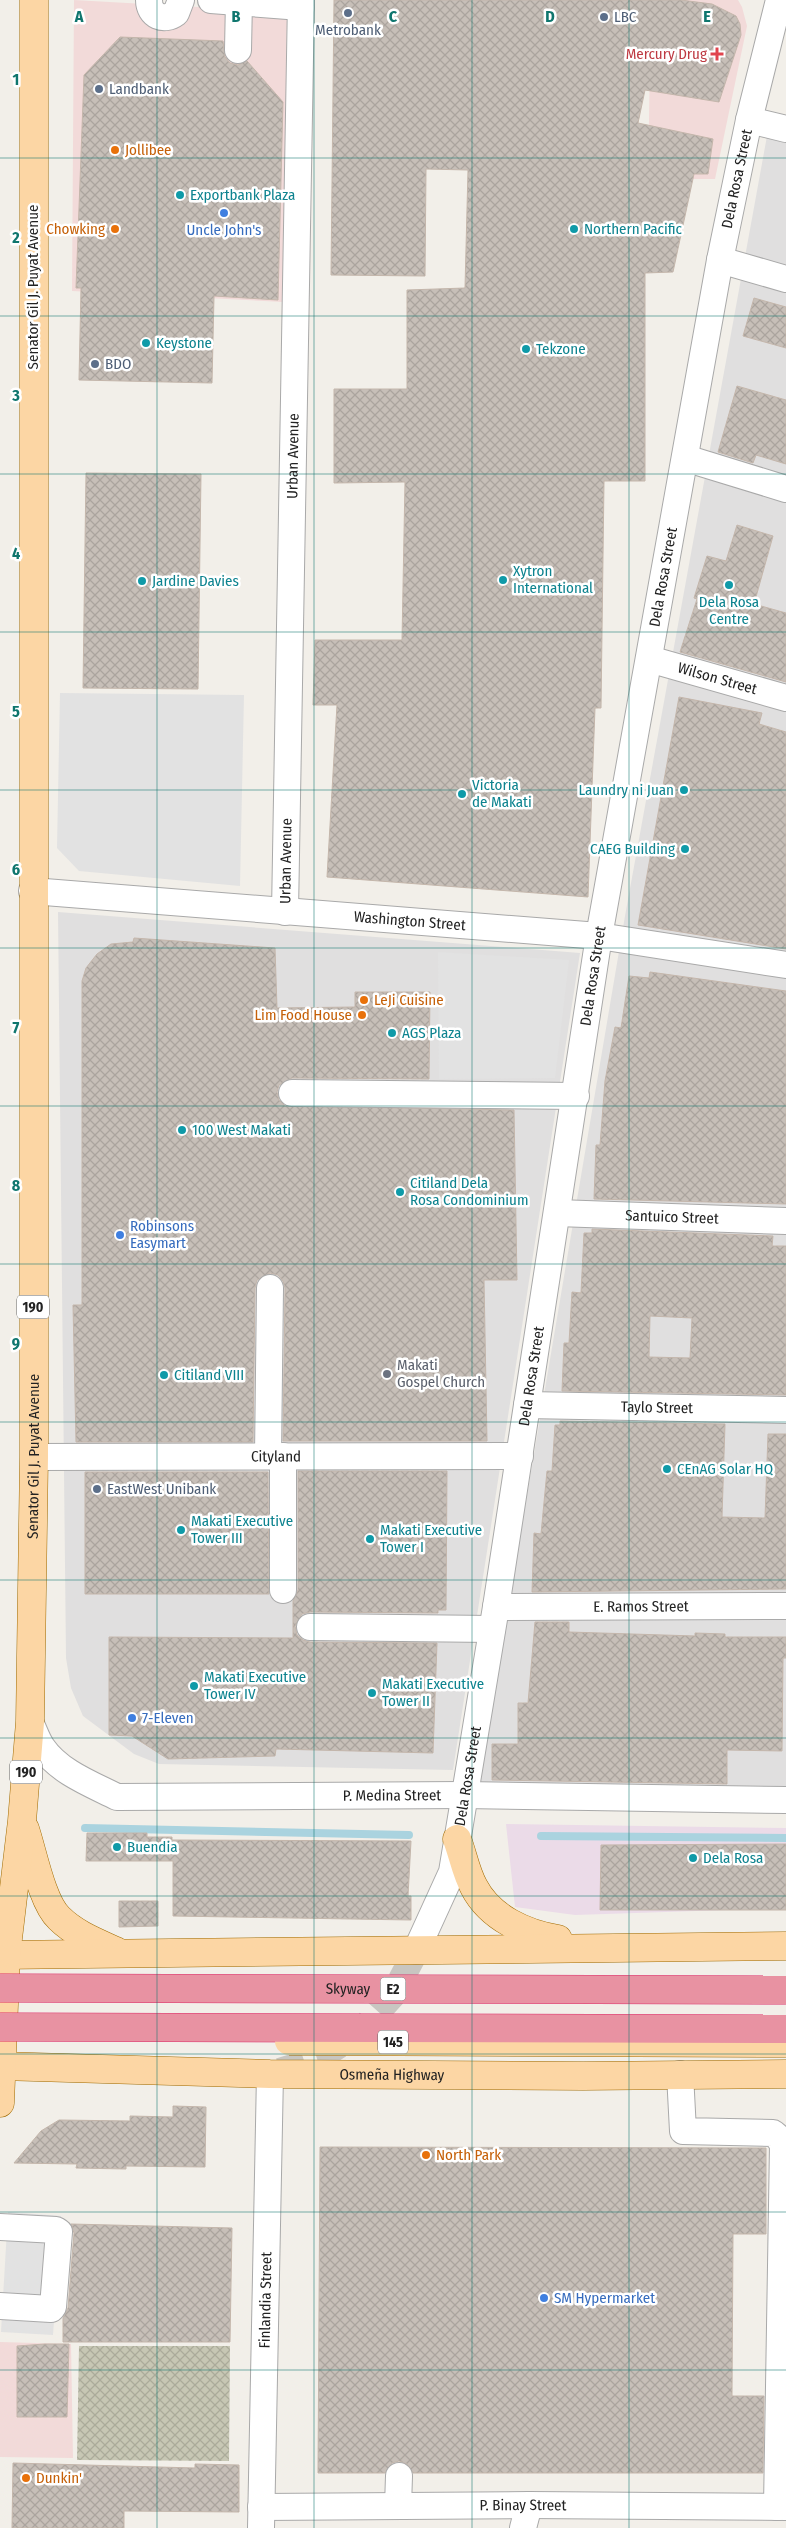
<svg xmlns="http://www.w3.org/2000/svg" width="786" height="2528" viewBox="0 0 786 2528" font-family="'Fira Sans Condensed',sans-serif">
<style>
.residential{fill:#e0dfdf}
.commercial{fill:#f2dad9}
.railway{fill:#ebdbe8}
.construction{fill:url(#construction-cross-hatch)}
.parking{fill:#e2e2e2}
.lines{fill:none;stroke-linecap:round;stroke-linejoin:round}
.stream{stroke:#aad3df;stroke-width:8}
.building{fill:url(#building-cross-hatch);stroke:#c4b6ab;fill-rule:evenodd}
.minor-tunnel{stroke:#c8c6c1;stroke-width:26;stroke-dasharray:26 13;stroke-linecap:butt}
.minor-casing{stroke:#a9a9a9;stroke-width:28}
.major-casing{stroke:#a06b00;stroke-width:29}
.minor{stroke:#fff;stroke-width:26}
.major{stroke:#fcd6a4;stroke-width:28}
.major-bridge-casing{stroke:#a06b00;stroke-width:29;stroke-linecap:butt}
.highway-bridge-casing{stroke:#dc2a67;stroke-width:29;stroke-linecap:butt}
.major-bridge{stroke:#fcd6a4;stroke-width:28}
.highway-bridge{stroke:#e892a2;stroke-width:28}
.grid{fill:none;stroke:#0f766e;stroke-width:1;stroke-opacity:0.55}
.service-dot{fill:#5c6f8a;stroke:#fff;stroke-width:2}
.health-dot{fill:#e0444e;stroke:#fff;stroke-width:2}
.food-dot{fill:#e8710a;stroke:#fff;stroke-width:2}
.culture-dot{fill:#0f9aa8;stroke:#fff;stroke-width:2}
.shop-dot{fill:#3f7fe0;stroke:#fff;stroke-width:2}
.worship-dot{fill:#6b7280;stroke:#fff;stroke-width:2}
.labels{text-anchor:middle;stroke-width:5;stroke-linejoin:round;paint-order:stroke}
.shield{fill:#fff;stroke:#646464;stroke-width:1}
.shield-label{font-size:14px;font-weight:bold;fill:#222}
.service-label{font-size:15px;fill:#4e5e75;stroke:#fff;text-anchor:start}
.health-label{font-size:15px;fill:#be3a42;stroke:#fff;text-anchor:end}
.food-label{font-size:15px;fill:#c56008;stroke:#fff;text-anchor:start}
.street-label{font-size:15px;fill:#222;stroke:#fff}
.culture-label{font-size:15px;fill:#0d838f;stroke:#fff;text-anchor:start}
.shop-label{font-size:15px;fill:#366cbe;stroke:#fff;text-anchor:start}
.worship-label{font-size:15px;fill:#5b616d;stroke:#fff;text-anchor:start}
.grid-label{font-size:16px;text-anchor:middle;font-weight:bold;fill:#0f766e;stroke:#fff;stroke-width:5;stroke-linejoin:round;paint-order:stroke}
</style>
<defs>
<pattern id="construction-cross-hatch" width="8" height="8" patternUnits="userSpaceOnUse" patternTransform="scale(1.25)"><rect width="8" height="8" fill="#c7c7b4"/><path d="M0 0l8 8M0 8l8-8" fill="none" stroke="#abab9a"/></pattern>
<pattern id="building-cross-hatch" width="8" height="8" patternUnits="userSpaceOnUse" patternTransform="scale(1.25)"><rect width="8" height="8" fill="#c7bfb8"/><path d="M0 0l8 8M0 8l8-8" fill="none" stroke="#aba49e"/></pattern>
</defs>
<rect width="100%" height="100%" fill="#f2efe9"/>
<path class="residential" d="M767,136L786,139V1790L478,1785L625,916Z
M58,912L580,953L453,1770L159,1764L134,1754L83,1716L71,1688L66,1658Z"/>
<path class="commercial" d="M74,0L287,12L283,302L72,291Z
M651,0H738L742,7L747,26L715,179H648Z
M0,2342L71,2344L73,2458L0,2457Z"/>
<path class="railway" d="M506,1824L786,1828V1908L575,1915L515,1907Z"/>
<path class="construction" d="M79,2346H230L229,2461L77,2460Z"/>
<path class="parking" d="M60,693L244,695L240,886L79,871L57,848Z
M438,952L569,960L555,1078L439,1079Z
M8,2212L61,2216L53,2335L1,2332Z"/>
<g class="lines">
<path class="stream" d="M85,1828L409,1835
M541,1836L786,1838"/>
</g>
<path class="building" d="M334,0H681L712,4L736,16L740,24L741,35L719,102L645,90L638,123L713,139L708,174H694L673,272L645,273V481H604L601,708H595L588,897L327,877L337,705H313L315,640H402L405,482L334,483V389H407V290L465,288L468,170L426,169L425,276L331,275Z
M120,37L223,41L225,57L230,63L238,65L247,61L283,102L278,300L214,296L212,383L79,380L81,288H76L84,75Z
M754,298L786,307V348L743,336Z
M737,386L786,400V464L756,455L753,463L718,452Z
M86,473L201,474L198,689L83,688Z
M737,525L773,536L754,604L786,613V682L680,652L697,599L694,598L707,556L726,561Z
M679,697L762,713L759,724L786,732V949L638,925Z
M134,938L275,948L277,1008L355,1007V992H430L429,1079L292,1078L279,1085L277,1092L279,1100L285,1106L514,1110L517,1280H484L487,1441H283L285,1288L283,1281L278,1275L270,1273L257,1280L255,1288L253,1442H76L73,1305H82V981L86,968L97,954L111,944L133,942Z
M650,972L786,991V1204L594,1199L596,1145H600L605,1081L615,1027L621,1028L629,976L649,978Z
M592,1229L773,1236L772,1246H786V1395L562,1391L564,1343H569L572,1292L581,1293L584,1233H592ZM650,1316L692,1318L690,1358L649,1357Z
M560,1421L725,1424L722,1517L765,1518L768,1434H786V1589L532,1592L534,1533L541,1534L547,1471H552L555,1425H560Z
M298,1471H447L446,1610H438V1613L310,1612L302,1614L295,1626L297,1635L303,1640L310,1642L437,1643L433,1753L276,1749L275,1756L168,1759L132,1736L109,1735V1637L293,1638V1601L298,1590Z
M85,1472H268L269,1594H85Z
M535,1622H569V1632L695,1636V1633L725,1634V1637H786V1658H783L782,1751L727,1750V1784L492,1780V1744H518V1703H528Z
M87,1833H147V1837H172V1840L411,1841L408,1896H411V1920L173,1916V1861H86Z
M786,1844V1910H600L601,1845Z
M119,1901H158V1926L119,1927Z
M173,2106L206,2107L205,2167L126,2166V2169L76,2168L77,2164L14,2163L41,2131L59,2120L130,2121V2116L173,2117Z
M320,2147L766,2148V2234H733L732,2396H764L763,2473H413L407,2464L399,2461L392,2463L385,2473H318Z
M71,2224L232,2228L230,2342H63V2318L68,2308L74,2233Z
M45,2344H69L67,2417H17V2346Z
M13,2463L195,2468V2464L239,2465V2512L124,2511V2528H12Z"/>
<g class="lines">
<path class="minor-tunnel" d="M280,2071L318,2059L360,2032L393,1995L416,1951"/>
<g class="minor-casing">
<g id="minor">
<path d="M149,0C149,16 164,22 176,13L181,0"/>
<path d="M211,0L301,7"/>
<path d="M238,50L239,0"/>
<path d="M749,120L786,129"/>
<path d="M720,260L786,279"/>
<path d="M685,458L786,489"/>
<path id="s1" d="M649,659L786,698"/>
<path id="s2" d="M32,891L599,936L786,965"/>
<path id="s3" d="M285,912L301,0"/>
<path d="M292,1093L576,1096"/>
<path id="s4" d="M557,1213L786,1221"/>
<path id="s5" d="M527,1405L786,1410"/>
<path d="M268,1456L270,1288"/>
<path id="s6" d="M34,1457L520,1456"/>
<path d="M283,1590V1456"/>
<path id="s7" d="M496,1607L786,1606"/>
<path d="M310,1627L492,1629"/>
<path id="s8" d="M30,1722C34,1730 37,1740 42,1747C59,1772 91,1784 117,1797L464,1795L786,1800"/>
<path id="s9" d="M416,1951L452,1872L496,1607L599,936L720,260L749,120L779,0"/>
<path d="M680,2074L683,2131L773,2133L779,2138L783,2145L777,2507"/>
<path d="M0,2227L56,2230L59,2232L53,2307L51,2309L0,2306"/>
<path d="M398,2506L399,2476"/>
<path id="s10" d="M261,2507L529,2505L786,2507"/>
<path id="s11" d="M261,2528L270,2074"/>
<path d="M523,2528L529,2505"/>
</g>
</g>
<g class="major-casing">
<g id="major">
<path d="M25,1829C33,1853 42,1902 59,1918C75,1934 96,1942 116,1951"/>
<path d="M457,1839C463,1855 466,1873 474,1887C490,1918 526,1934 558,1939"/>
<path d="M0,1955L786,1946"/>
<path id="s12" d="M0,2066L270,2074L583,2076L786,2074"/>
<path id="s13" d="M0,2103L6,1955L22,1821L30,1722L34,1457V0"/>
</g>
</g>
<use href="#minor" class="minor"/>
<use href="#major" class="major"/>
<g class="major-bridge-casing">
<path id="major-bridge" d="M289,2041L786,2043"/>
</g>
<g class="highway-bridge-casing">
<g id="highway-bridge">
<path id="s14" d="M0,1988L786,1990"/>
<path d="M0,2027L786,2029"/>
</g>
</g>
<use href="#major-bridge" class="major-bridge"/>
<use href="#highway-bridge" class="highway-bridge"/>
</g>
<path class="grid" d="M157,0V2528M314,0V2528M472,0V2528M629,0V2528M0,158H786M0,316H786M0,474H786M0,632H786M0,790H786M0,948H786M0,1106H786M0,1264H786M0,1422H786M0,1580H786M0,1738H786M0,1896H786M0,2054H786M0,2212H786M0,2370H786"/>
<g class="service-dot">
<circle cx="348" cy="13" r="5"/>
<circle cx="604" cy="17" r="5"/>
<circle cx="99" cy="89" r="5"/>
<circle cx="95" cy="364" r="5"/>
<circle cx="97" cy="1489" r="5"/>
</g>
<path class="health-dot" d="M714.5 46.5h5v5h5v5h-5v5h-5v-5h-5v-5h5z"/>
<g class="food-dot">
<circle cx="115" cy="150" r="5"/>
<circle cx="115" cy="229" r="5"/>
<circle cx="364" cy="1000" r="5"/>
<circle cx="362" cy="1015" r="5"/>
<circle cx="426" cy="2155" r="5"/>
<circle cx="26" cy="2478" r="5"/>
</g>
<g class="culture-dot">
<circle cx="180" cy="195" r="5"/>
<circle cx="574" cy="229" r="5"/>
<circle cx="146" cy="343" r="5"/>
<circle cx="526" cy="349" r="5"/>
<circle cx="503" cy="580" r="5"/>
<circle cx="142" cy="581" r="5"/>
<circle cx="729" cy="585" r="5"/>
<circle cx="684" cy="790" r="5"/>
<circle cx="462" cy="794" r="5"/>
<circle cx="685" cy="849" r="5"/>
<circle cx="392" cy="1033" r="5"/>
<circle cx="182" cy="1130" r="5"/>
<circle cx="400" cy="1192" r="5"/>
<circle cx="164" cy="1375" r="5"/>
<circle cx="667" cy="1469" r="5"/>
<circle cx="181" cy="1530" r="5"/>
<circle cx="370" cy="1539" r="5"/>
<circle cx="194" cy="1686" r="5"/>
<circle cx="372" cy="1693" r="5"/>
<circle cx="117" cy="1847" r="5"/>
<circle cx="693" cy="1858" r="5"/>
</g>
<g class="shop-dot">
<circle cx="224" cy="213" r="5"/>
<circle cx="120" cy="1235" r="5"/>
<circle cx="132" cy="1718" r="5"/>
<circle cx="544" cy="2298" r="5"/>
</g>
<circle class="worship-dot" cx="387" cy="1374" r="5"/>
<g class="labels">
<g class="shield">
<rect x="17" y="1295.5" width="32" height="23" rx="4"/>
<rect x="10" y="1760.5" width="32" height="23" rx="4"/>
<rect x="380.5" y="1977.5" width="25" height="23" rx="4"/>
<rect x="378" y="2030.5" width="30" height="23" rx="4"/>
</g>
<g class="shield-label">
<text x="33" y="1312">190</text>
<text x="26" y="1777">190</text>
<text x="393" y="1994">E2</text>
<text x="393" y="2047">145</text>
</g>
<g class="service-label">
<text x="614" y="22">LBC</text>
<text x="348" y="35" text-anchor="middle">Metrobank</text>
<text x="109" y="94">Landbank</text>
<text x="105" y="369">BDO</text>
<text x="107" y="1494">EastWest Unibank</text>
</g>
<g class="health-label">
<text x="707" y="59">Mercury Drug</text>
</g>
<g class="food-label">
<text x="125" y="155">Jollibee</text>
<text x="105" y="234" text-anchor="end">Chowking</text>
<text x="374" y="1005">LeJi Cuisine</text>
<text x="352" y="1020" text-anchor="end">Lim Food House</text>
<text x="436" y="2160">North Park</text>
<text x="36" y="2483">Dunkin'</text>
</g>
<g class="street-label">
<text dy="5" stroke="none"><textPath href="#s9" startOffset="1804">Dela Rosa Street</textPath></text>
<text transform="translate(33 287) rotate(-90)" y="5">Senator Gil J. Puyat Avenue</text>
<text dy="5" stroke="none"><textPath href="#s3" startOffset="456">Urban Avenue</textPath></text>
<text dy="5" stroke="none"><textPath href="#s9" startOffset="1399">Dela Rosa Street</textPath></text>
<text dy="5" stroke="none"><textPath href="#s1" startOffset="71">Wilson Street</textPath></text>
<text dy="5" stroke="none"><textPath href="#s3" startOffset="51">Urban Avenue</textPath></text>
<text dy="5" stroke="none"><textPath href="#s2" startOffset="379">Washington Street</textPath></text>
<text dy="5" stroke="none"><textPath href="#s9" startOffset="994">Dela Rosa Street</textPath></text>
<text dy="5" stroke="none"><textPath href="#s4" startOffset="115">Santuico Street</textPath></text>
<text dy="5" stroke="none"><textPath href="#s9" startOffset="589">Dela Rosa Street</textPath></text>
<text dy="5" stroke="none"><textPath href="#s5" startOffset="130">Taylo Street</textPath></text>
<text dy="5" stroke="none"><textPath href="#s6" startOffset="242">Cityland</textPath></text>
<text dy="5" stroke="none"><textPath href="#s13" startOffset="648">Senator Gil J. Puyat Avenue</textPath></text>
<text dy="5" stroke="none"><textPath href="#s7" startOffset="145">E. Ramos Street</textPath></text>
<text dy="5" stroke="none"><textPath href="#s9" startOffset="184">Dela Rosa Street</textPath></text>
<text dy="5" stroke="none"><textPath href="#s8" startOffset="394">P. Medina Street</textPath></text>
<text dy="5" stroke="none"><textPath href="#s14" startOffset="348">Skyway</textPath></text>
<text dy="5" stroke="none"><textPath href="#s12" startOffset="392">Osmeña Highway</textPath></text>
<text dy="5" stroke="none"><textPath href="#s11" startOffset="228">Finlandia Street</textPath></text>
<text dy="5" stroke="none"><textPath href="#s10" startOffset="262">P. Binay Street</textPath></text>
</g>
<g class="culture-label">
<text x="190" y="200">Exportbank Plaza</text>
<text x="584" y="234">Northern Pacific</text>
<text x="156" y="348">Keystone</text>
<text x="536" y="354">Tekzone</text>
<text x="513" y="576">Xytron<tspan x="513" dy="17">International</tspan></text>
<text x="152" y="586">Jardine Davies</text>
<text x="729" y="607" text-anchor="middle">Dela Rosa<tspan x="729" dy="17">Centre</tspan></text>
<text x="472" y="790">Victoria<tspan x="472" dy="17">de Makati</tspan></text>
<text x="674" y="795" text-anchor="end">Laundry ni Juan</text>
<text x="675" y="854" text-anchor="end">CAEG Building</text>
<text x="402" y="1038">AGS Plaza</text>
<text x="192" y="1135">100 West Makati</text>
<text x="410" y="1188">Citiland Dela<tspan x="410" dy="17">Rosa Condominium</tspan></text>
<text x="174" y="1380">Citiland VIII</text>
<text x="677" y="1474">CEnAG Solar HQ</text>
<text x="191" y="1526">Makati Executive<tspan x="191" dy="17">Tower III</tspan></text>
<text x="380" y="1535">Makati Executive<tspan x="380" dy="17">Tower I</tspan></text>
<text x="204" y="1682">Makati Executive<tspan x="204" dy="17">Tower IV</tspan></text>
<text x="382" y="1689">Makati Executive<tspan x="382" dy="17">Tower II</tspan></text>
<text x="127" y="1852">Buendia</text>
<text x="703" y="1863">Dela Rosa</text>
</g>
<g class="shop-label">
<text x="224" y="235" text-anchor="middle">Uncle John's</text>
<text x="130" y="1231">Robinsons<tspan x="130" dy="17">Easymart</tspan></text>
<text x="142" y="1723">7-Eleven</text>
<text x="554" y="2303">SM Hypermarket</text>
</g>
<g class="worship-label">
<text x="397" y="1370">Makati<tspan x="397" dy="17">Gospel Church</tspan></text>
</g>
</g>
<g class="grid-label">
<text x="79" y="22">A</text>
<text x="236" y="22">B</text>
<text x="393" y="22">C</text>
<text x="550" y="22">D</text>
<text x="707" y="22">E</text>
<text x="16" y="85">1</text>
<text x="16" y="243">2</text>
<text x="16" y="401">3</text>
<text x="16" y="559">4</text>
<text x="16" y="717">5</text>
<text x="16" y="875">6</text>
<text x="16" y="1033">7</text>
<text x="16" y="1191">8</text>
<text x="16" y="1349">9</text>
</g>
</svg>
